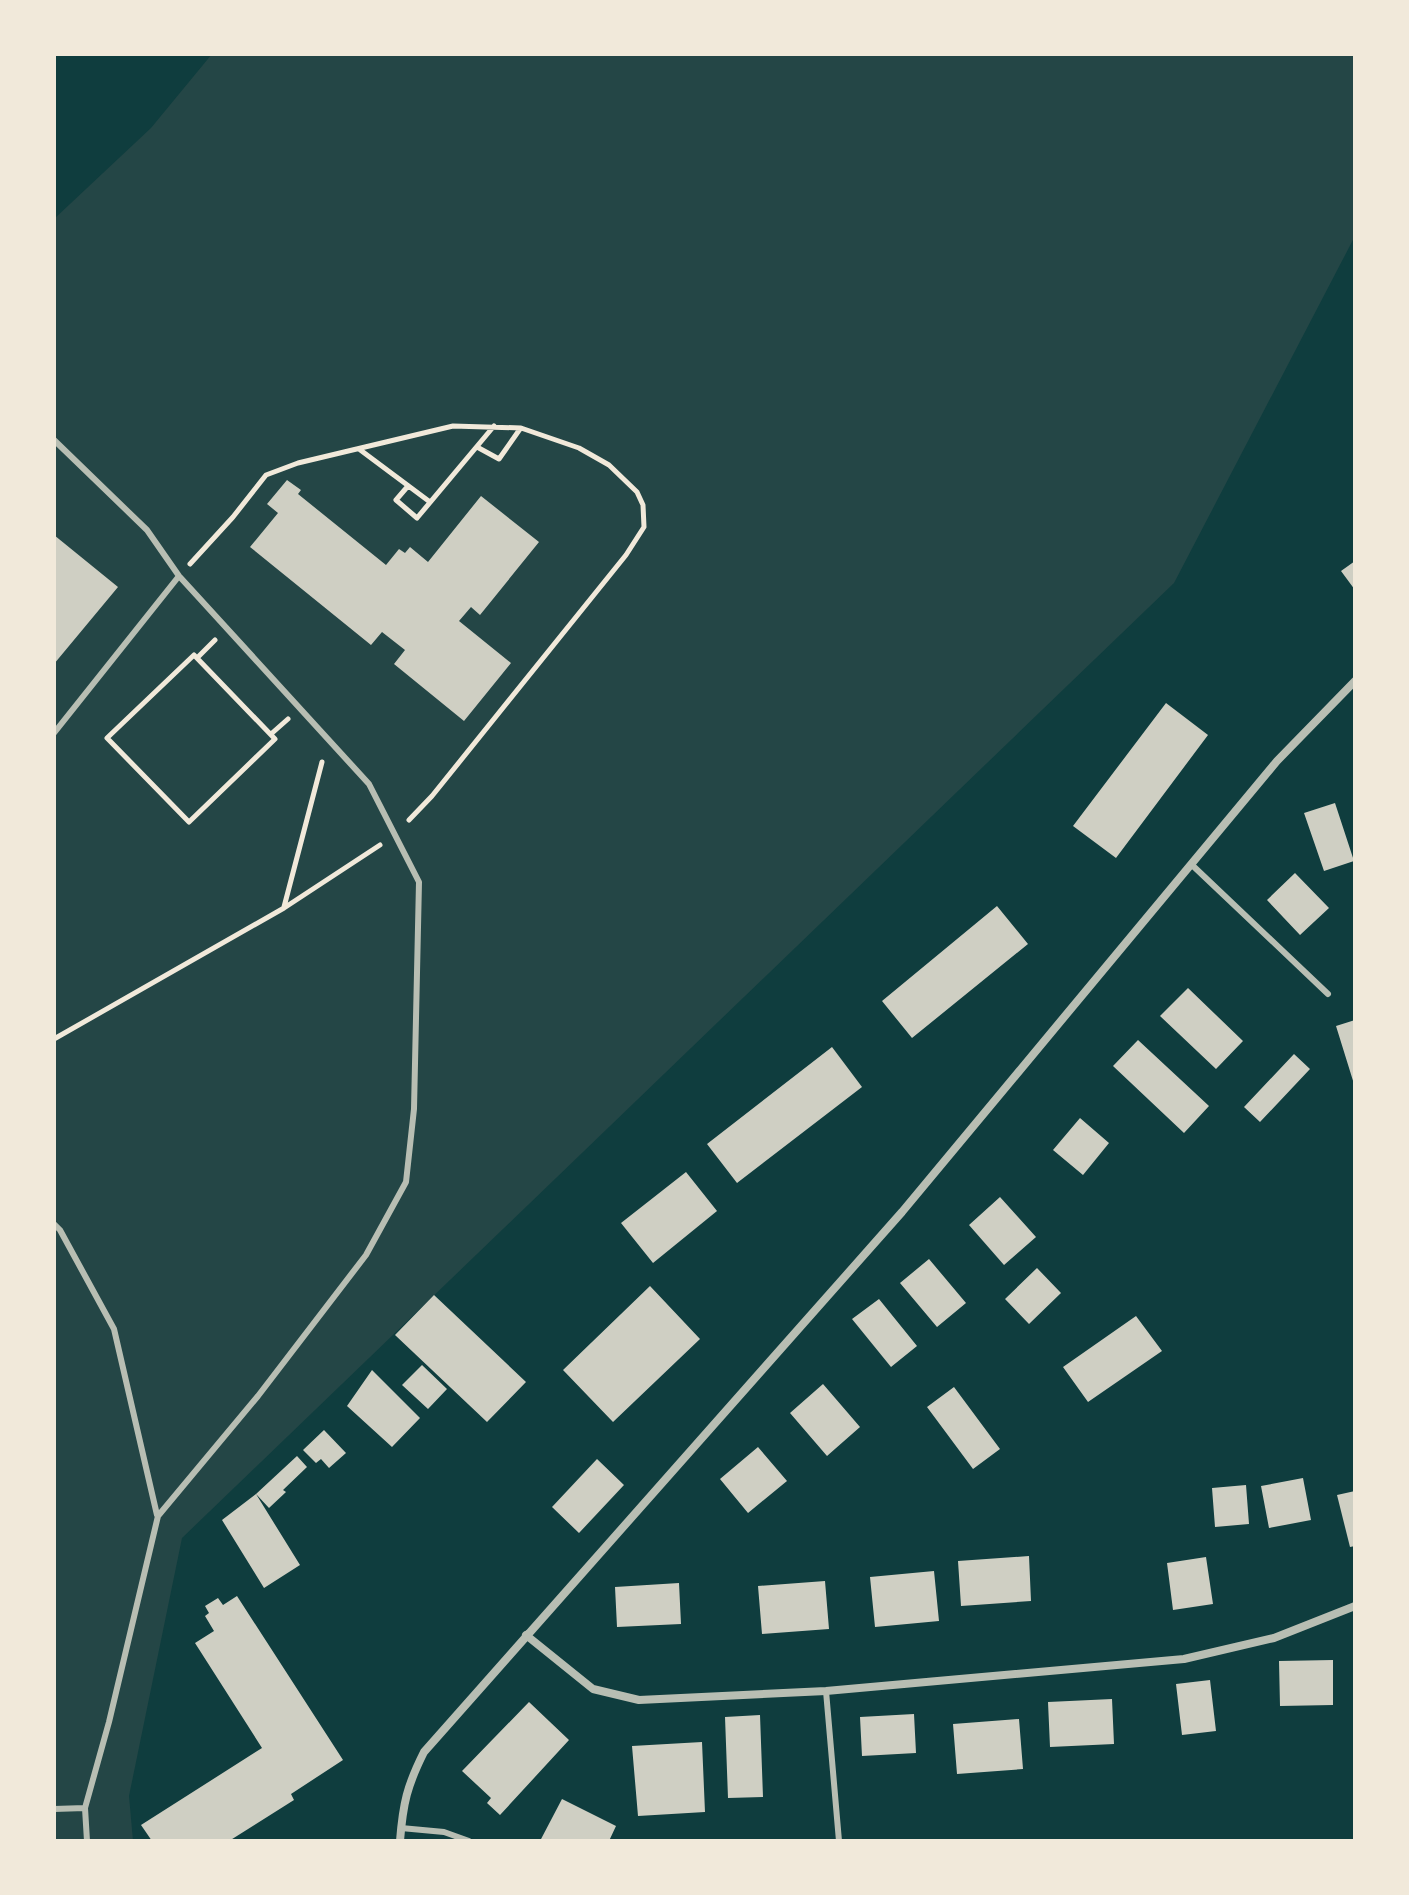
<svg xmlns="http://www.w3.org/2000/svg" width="1409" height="1895" viewBox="0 0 1409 1895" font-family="'Open Sans',sans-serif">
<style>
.green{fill:#244646}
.building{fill:#cfcfc3}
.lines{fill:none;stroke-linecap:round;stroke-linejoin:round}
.path{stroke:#f1e9da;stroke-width:5}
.service{stroke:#b8beb3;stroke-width:6}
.minor{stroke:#b8beb3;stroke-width:8}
</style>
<rect width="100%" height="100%" fill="#0f3d3e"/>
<path class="green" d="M212,54H1355V236L1174,583L182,1538L129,1796L133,1841H54V219L151,128Z"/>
<path class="building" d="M287,480L301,490L298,494L386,565L399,549L405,553L410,547L428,562L481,496L539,542L480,615L471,607L459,621L511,663L464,721L394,664L405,650L382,632L371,645L250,547L278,513L267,504Z
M54,535L118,587L54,664Z
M1355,561V590L1341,571Z
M1166,703L1208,735L1116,858L1073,826Z
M1335,803L1354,861L1324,871L1304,813Z
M1295,873L1329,908L1300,935L1267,900Z
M997,906L1028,944L912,1038L882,1001Z
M1188,988L1243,1041L1216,1069L1160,1016Z
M1355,1020V1084H1354L1336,1026Z
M1138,1040L1209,1106L1184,1133L1113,1066Z
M832,1047L862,1087L737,1183L707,1144Z
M1294,1054L1310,1069L1260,1122L1244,1107Z
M1080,1118L1109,1143L1083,1175L1053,1150Z
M686,1172L717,1211L653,1263L621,1223Z
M1000,1197L1036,1237L1004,1265L969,1225Z
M929,1259L966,1303L937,1327L900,1283Z
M1037,1268L1061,1293L1029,1324L1005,1299Z
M650,1286L700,1339L613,1422L563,1370Z
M434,1295L526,1382L487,1422L395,1335Z
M879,1299L917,1346L891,1367L852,1319Z
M1136,1316L1162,1351L1088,1402L1063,1367Z
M422,1365L447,1389L428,1409L402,1385Z
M372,1370L420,1418L392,1447L347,1406Z
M823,1384L860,1427L827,1456L790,1413Z
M954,1387L1000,1449L973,1469L927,1407Z
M324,1430L346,1453L329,1468L321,1459L316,1463L303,1450Z
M758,1447L787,1481L748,1513L720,1479Z
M297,1456L307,1467L283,1490L286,1492L269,1508L256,1494L300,1565L264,1588L222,1520L256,1494Z
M597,1459L624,1485L579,1533L552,1507Z
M1303,1478L1311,1520L1269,1528L1261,1486Z
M1246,1485L1249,1524L1215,1527L1212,1488Z
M1355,1491V1546L1350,1547L1337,1495Z
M1029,1556L1031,1601L961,1606L958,1561Z
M1206,1557L1213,1604L1173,1610L1167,1563Z
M934,1571L939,1621L875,1627L870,1577Z
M825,1581L829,1629L762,1634L758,1586Z
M679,1583L681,1624L617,1627L615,1587Z
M237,1596L343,1760L291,1794L294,1800L229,1841H152L141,1825L262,1748L195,1643L214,1631L205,1616L209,1613L205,1606L218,1598L223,1605Z
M1333,1660V1705L1280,1706L1279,1661Z
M1210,1680L1216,1731L1182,1735L1176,1684Z
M1112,1699L1114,1744L1050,1747L1048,1702Z
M529,1702L569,1740L500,1815L487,1803L491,1798L462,1771Z
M914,1714L916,1753L862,1756L860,1717Z
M760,1715L763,1797L728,1798L725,1717Z
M1019,1719L1023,1769L957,1774L953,1724Z
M702,1742L705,1812L638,1816L632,1746Z
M562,1799L616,1826L609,1841H540Z"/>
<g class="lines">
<path class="path" d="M477,447L499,459L520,429
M359,449L430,502
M408,486L396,500L417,518L494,426
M190,564L233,517L266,475L298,463L453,426L521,428L579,448L609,465L637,492L643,505L644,527L626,555L432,796L409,820
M194,655L275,739L189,822L107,738Z
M197,658L215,640
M271,734L288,719
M284,907L322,762
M54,1039L284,908L380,845"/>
<path class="service" d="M54,440L147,530L179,576L369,784L419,882L414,1109L406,1182L366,1255L258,1396L158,1516L109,1722L85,1808L87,1841
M54,733L179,576
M1191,864L1328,994
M54,1224L60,1230L114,1329L157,1515
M826,1691L839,1841
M54,1809L85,1808
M401,1828L444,1832L469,1841"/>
<path class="minor" d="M526,1635L593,1689L639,1700L826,1691L1184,1659L1274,1638L1355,1606
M400,1841C403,1803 407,1786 424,1752L902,1212L1277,761L1355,681"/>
</g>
<rect width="1409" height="1895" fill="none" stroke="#f1e9da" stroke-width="112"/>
</svg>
